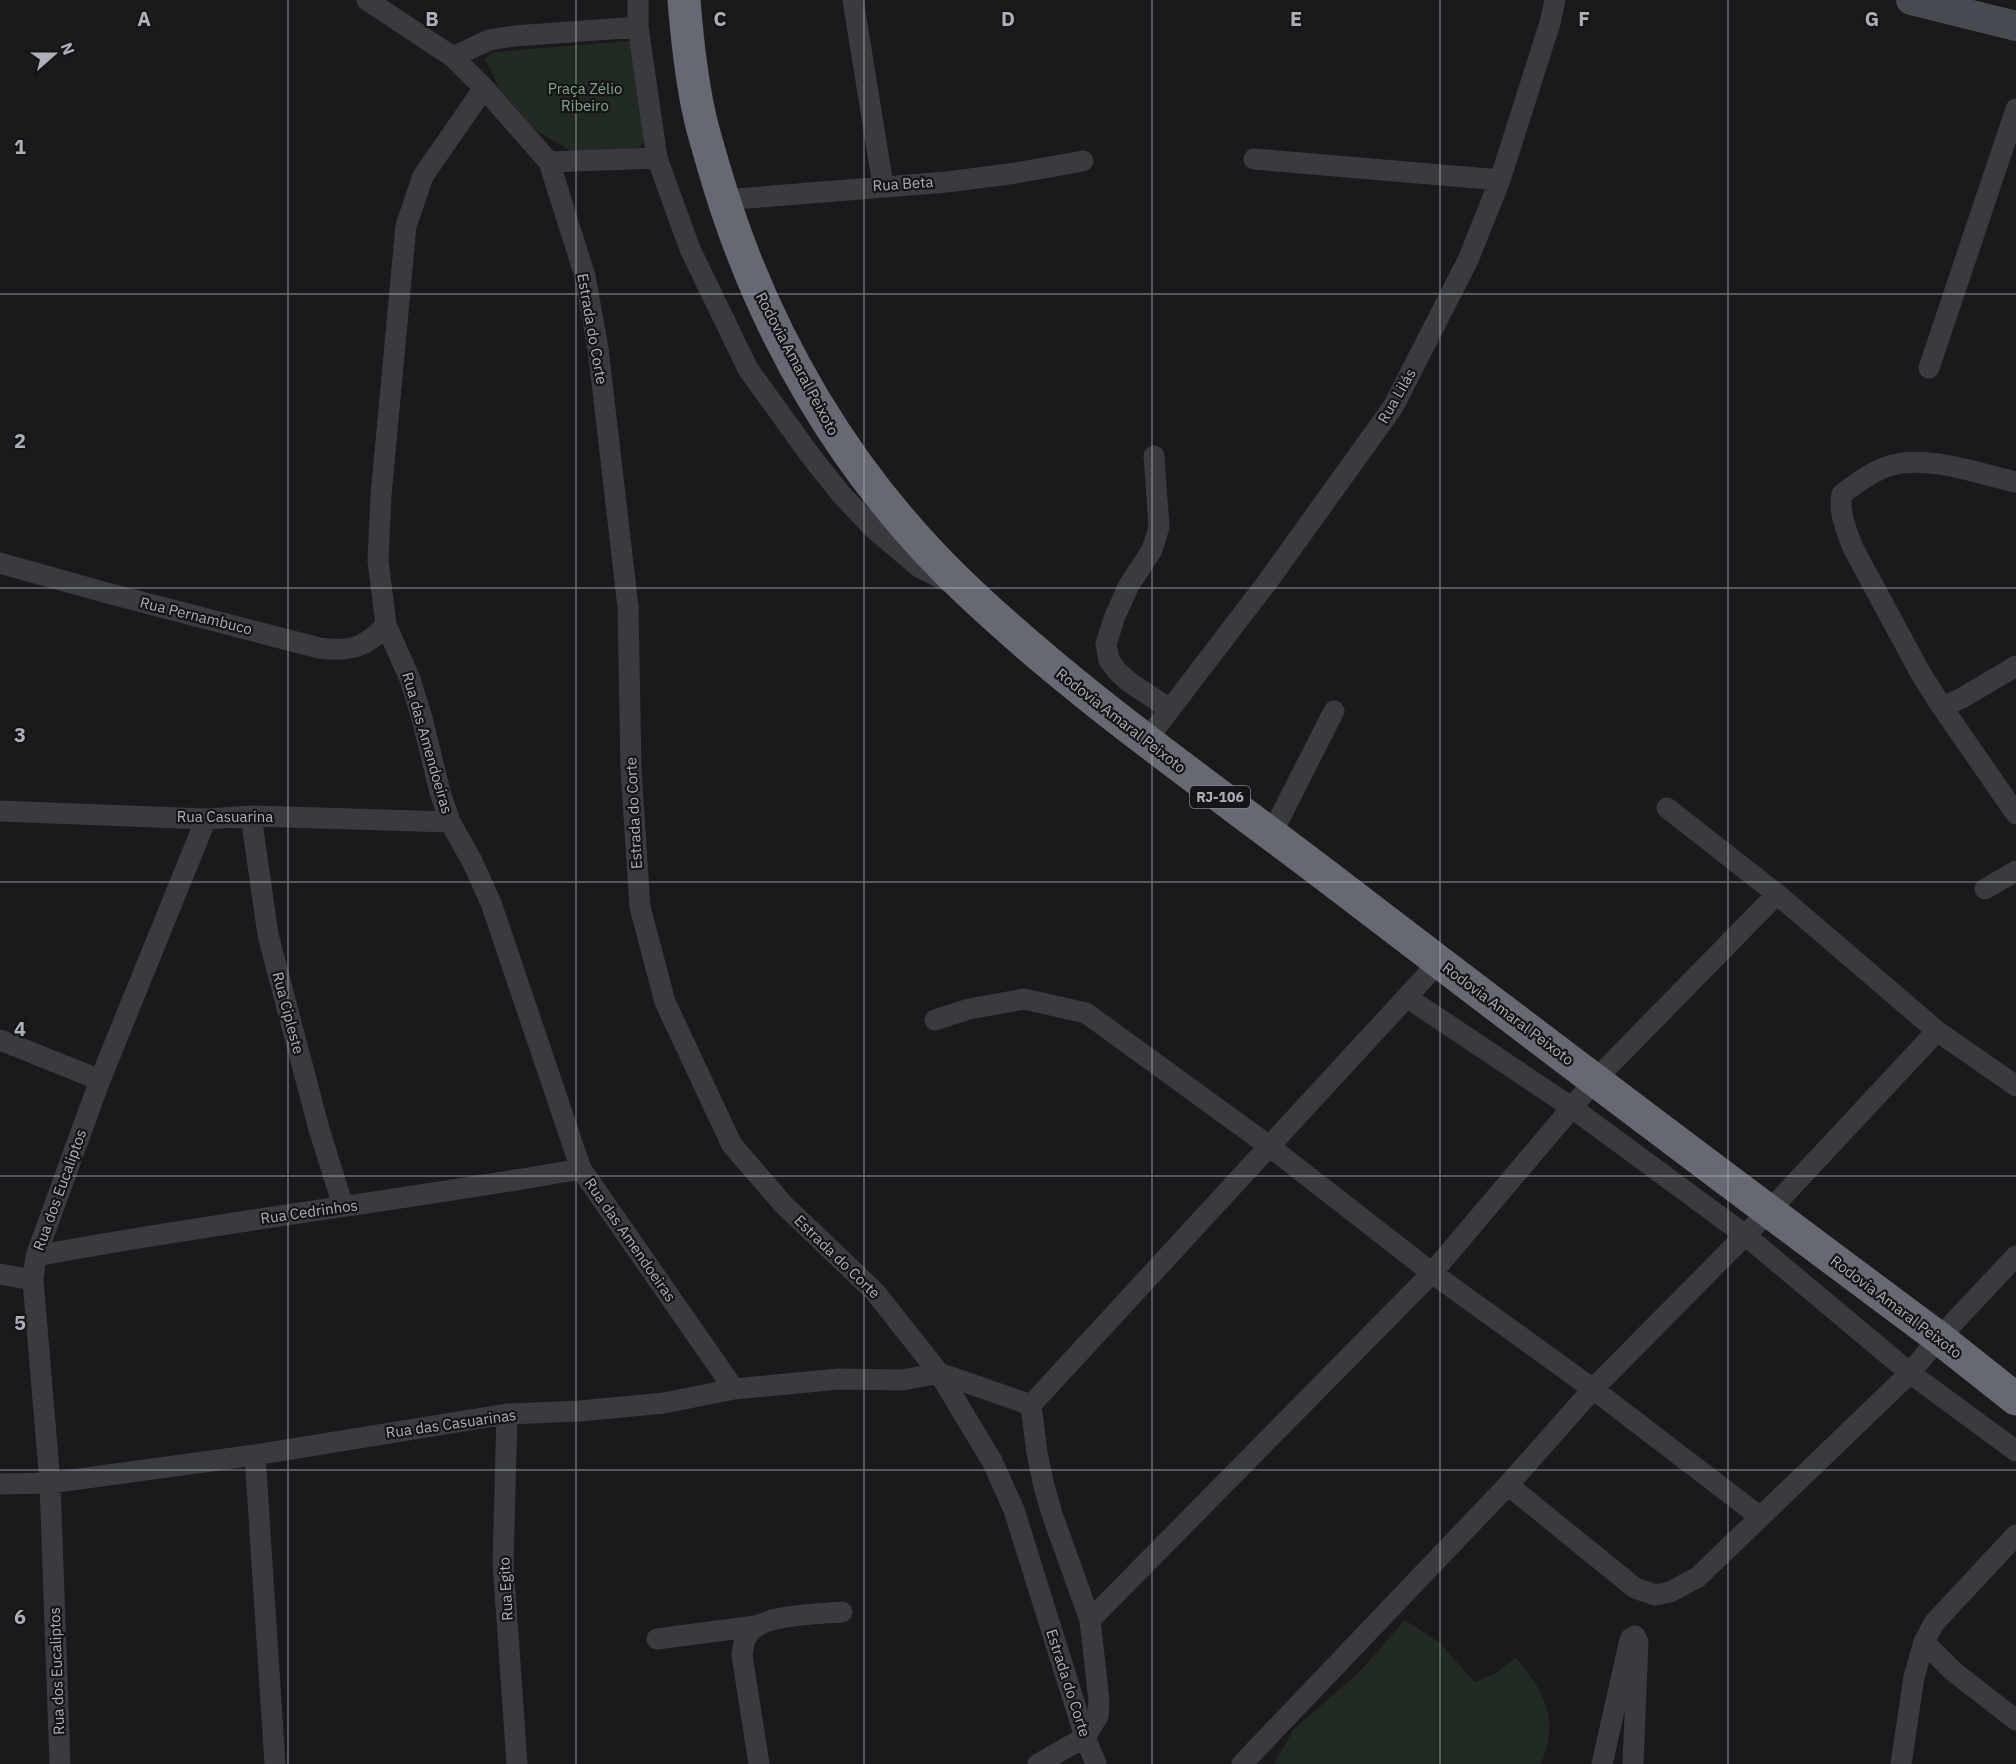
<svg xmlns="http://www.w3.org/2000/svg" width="2016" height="1764" viewBox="0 0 2016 1764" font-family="'IBM Plex Sans',sans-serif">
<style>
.green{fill:#212a23}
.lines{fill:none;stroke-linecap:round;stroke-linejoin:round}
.street{stroke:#3a3b41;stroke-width:21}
.secondary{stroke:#484a51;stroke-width:30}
.highway{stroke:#666972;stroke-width:33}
.grid{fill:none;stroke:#acb0bb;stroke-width:1.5;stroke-opacity:0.55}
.labels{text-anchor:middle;stroke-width:4.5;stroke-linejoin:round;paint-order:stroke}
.shield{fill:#151417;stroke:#7f818a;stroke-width:1.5}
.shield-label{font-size:14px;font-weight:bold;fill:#acb0bb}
.park-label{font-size:15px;fill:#83a687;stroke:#151417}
.street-label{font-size:15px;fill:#acb0bb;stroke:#151417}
.grid-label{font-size:20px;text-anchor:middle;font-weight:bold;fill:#acb0bb;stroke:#151417;stroke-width:4.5;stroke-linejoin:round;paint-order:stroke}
</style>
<rect width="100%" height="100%" fill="#1a191c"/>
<path class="green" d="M631,41L646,137L638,151L573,152L536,131L499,88L485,59L493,52Z
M1405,1620L1440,1643L1475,1682L1496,1673L1516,1657C1545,1693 1560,1718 1541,1764H1274L1293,1730L1360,1671Z"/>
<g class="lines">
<path class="street" d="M367,0L453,57L484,88L549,162L585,276L598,348L628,607L631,770L640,907L665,1002L732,1145L783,1204L875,1292L939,1373L1031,1405
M638,0V27L657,158L690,249L748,369L810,455L841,494L874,529L919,567L947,581
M853,0L883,185
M453,57L489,40L514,36L638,27
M484,88L423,176L406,226L381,495L378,560L386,625L410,679L422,718L440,792L450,822L472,861L491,903L581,1169L734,1389
M1254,159L1500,180
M549,162L657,158
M723,200L947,182L1016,173L1083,161
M1929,368L2016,109
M1154,456L1159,527L1152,550L1129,585L1115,616L1106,644L1109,660L1117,671L1129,682L1170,709
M2016,482C1979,474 1926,454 1889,466C1872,471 1856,484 1842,494C1838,513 1847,531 1853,548L1921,674L1942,707L1962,698L2016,666
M0,563L107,593L319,648C349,652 366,648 386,625
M1942,707L2016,814
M1145,742L1268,581L1393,407L1468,260L1500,180L1550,23L1555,0
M1667,808L1777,894L1937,1031L2016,1086
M0,811L206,819L251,816L450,822
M251,816L268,935L319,1129L343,1206
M1271,835L1334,711
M1985,889L2016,871
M1408,998L1571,1107L1745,1235L1910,1373L2016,1451
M935,1020L969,1009L1024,999L1086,1013L1269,1146L1432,1273L1593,1389L1759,1516
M0,1040L100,1080
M36,1256C217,1222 400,1201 581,1169
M0,1274L33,1280
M507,1414L503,1563L517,1764
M255,1455L275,1764
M0,1484L50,1483L255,1455L507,1414L580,1411L664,1403L734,1389L839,1379L903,1380L939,1373L992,1461L1014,1510L1085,1737L1096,1764
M1508,1485L1635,1588L1655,1595L1670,1592L1698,1577L1910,1373L1939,1338L2016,1256
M1090,1620L1432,1273L1596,1079L1777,894
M657,1639L755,1626
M1924,1642L1954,1672L2016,1720
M60,1764L50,1483L33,1280L36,1256L100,1080L206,819
M759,1764L742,1655C743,1647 744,1639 749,1633C763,1614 819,1614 842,1612
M1038,1764L1085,1737L1098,1716L1099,1701L1090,1620L1052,1514L1044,1486L1037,1453L1031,1405L1439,962
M1242,1764L1508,1485L1593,1389L1769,1211L1937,1031
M1602,1764L1629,1644L1631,1638L1635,1636L1638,1642L1633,1764
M1901,1764L1914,1677L1924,1642L1934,1623L2016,1535"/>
<path class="secondary" d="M1911,0L2016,26"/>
<path class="highway" d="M684,0C687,38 691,76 699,113C703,132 709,150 714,168C761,331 847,479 972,595C1088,704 1219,793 1345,890C1542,1041 1740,1190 1939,1338L2016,1399"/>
</g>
<path class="grid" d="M288,0V1764M576,0V1764M864,0V1764M1152,0V1764M1440,0V1764M1728,0V1764M0,294H2016M0,588H2016M0,882H2016M0,1176H2016M0,1470H2016"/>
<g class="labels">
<rect class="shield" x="1190" y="786" width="60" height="22" rx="4.5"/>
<g class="shield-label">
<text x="1220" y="802">RJ-106</text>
</g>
<g class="park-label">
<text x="585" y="94">Praça Zélio<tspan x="585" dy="17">Ribeiro</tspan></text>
</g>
<g class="street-label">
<text transform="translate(903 184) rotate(-4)" y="5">Rua Beta</text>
<text transform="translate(592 329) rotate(80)" y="5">Estrada do Corte</text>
<text transform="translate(797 364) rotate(62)" y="5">Rodovia Amaral Peixoto</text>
<text transform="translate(1397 396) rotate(-60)" y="5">Rua Lilás</text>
<text transform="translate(196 616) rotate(14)" y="5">Rua Pernambuco</text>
<text transform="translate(1121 721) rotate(38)" y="5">Rodovia Amaral Peixoto</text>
<text transform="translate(427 743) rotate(74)" y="5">Rua das Amendoeiras</text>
<text transform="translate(634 813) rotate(-93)" y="5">Estrada do Corte</text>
<text x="225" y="822">Rua Casuarina</text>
<text transform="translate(288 1013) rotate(75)" y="5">Rua Cipleste</text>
<text transform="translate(1508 1014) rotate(37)" y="5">Rodovia Amaral Peixoto</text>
<text transform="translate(60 1190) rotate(-70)" y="5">Rua dos Eucaliptos</text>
<text transform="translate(309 1212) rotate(-8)" y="5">Rua Cedrinhos</text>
<text transform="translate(630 1240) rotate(55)" y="5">Rua das Amendoeiras</text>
<text transform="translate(837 1257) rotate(44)" y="5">Estrada do Corte</text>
<text transform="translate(1896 1307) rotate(37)" y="5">Rodovia Amaral Peixoto</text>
<text transform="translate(451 1424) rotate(-8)" y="5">Rua das Casuarinas</text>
<text transform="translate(506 1589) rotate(-93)" y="5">Rua Egito</text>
<text transform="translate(57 1671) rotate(-92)" y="5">Rua dos Eucaliptos</text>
<text transform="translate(1068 1683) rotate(72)" y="5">Estrada do Corte</text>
</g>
</g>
<g class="grid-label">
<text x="144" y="26">A</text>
<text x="432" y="26">B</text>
<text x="720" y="26">C</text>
<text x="1008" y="26">D</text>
<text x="1296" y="26">E</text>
<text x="1584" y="26">F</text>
<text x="1872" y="26">G</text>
<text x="20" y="154">1</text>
<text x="20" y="448">2</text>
<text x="20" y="742">3</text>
<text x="20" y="1036">4</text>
<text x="20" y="1330">5</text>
<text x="20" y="1624">6</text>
</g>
<g transform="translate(54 54) rotate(69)" stroke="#151417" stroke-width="4.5" paint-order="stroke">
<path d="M0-4.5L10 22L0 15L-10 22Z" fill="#acb0bb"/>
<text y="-9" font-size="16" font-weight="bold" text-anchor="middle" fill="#acb0bb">N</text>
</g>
</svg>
